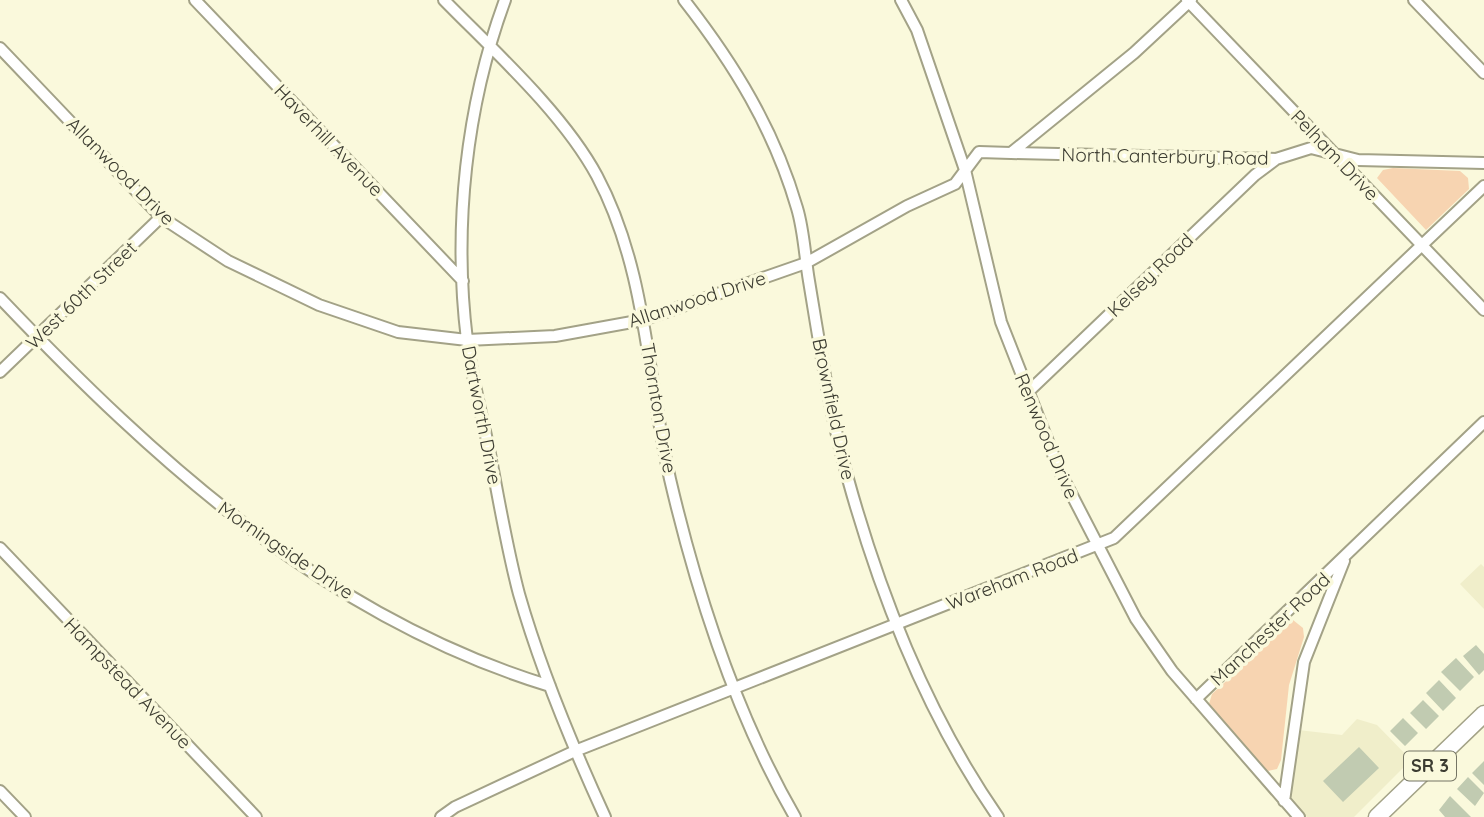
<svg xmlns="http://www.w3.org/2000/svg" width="1484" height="817" viewBox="0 0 1484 817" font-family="Quicksand,sans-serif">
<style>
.built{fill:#f0eeca}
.green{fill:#f7d4b1}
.building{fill:#c1cbb1}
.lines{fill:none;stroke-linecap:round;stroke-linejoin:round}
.minor-casing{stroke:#a3a287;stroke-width:14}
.primary-casing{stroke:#a3a287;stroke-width:19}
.minor{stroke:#fff;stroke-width:10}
.primary{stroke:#fff;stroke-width:16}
.labels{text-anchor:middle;stroke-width:7;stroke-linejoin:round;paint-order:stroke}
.shield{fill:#faf9dc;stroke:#757564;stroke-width:2}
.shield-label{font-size:18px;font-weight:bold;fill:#3c3c31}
.street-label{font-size:19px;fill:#3c3c31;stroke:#faf9dc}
</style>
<rect width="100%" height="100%" fill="#faf9dc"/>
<path class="built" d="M1481,564L1484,567V609L1460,584Z
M1357,719L1377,725L1411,760L1354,817H1307L1290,799L1298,730L1342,735Z"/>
<path class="green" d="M1393,168L1460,171L1468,178L1469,189L1426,230L1377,178L1383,170Z
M1293,620L1303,628L1304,637L1289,685L1281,760L1277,769L1268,771L1260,767L1217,718L1209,704L1212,694Z"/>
<path class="building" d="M1476,645L1484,654V670L1479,675L1463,656Z
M1456,658L1474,677L1460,691L1441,672Z
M1439,680L1456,698L1443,711L1426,693Z
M1423,700L1439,716L1426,729L1410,713Z
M1403,718L1418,733L1405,746L1390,731Z
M1359,747L1379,768L1343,802L1323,781Z
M1484,761V785L1472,773Z
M1468,777L1484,793L1475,806L1457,789Z
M1450,796L1471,817H1445L1439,810Z"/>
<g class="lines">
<g class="minor-casing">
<path id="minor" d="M195,0L463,281
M444,0C494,51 563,113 597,176C647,270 647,378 670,479C697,594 736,715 795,817
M505,0C466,106 453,227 467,340C472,378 482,416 490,454C499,501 507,549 519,594C541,671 572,745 605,817
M684,0C734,64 774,129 797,208C804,231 805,258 809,281C820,347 830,415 848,479C881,598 927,715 998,817
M901,0L917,30L965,170L1001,322L1060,472L1136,619L1172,671L1299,817
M1187,0L1484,310
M1414,0L1484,73
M0,48L161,217L228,261L319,305L398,332L467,340L555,336L643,320L806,263L907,206L955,184L979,152L1011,153L1134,53L1191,0
M1011,153L1276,159L1311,148L1358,160L1484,163
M0,298C157,463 327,618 550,686
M0,372L161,217
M1027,393L1255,175L1275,160
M0,548L256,817
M1196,699L1484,422
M0,791L25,817
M1284,801L1304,662L1344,561
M441,817L455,807L575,751L1114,538L1484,186"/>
</g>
<g class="primary-casing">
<path id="primary" d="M1377,817L1484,714"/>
</g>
<use href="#minor" class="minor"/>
<use href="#primary" class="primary"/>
</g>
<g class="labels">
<rect class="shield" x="1404" y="751.5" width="52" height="29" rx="5"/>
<g class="shield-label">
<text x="1430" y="772">SR 3</text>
</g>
<g class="street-label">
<text transform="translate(329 140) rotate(46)" y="7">Haverhill Avenue</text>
<text transform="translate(1335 155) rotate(46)" y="7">Pelham Drive</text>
<text transform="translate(1165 156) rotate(1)" y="7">North Canterbury Road</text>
<text transform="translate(121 171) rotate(45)" y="7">Allanwood Drive</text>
<text transform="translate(1150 275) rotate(-44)" y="7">Kelsey Road</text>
<text transform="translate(81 295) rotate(-44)" y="7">West 60th Street</text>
<text transform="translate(697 299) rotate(-18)" y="7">Allanwood Drive</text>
<text transform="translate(659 408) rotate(80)" y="7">Thornton Drive</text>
<text transform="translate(834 409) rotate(78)" y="7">Brownfield Drive</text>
<text transform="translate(482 415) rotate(79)" y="7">Dartworth Drive</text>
<text transform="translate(1047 436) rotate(67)" y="7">Renwood Drive</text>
<text transform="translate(286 550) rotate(34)" y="7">Morningside Drive</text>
<text transform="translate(1012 579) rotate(-21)" y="7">Wareham Road</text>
<text transform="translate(1270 629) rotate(-43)" y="7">Manchester Road</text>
<text transform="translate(128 683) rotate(46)" y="7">Hampstead Avenue</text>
</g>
</g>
</svg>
